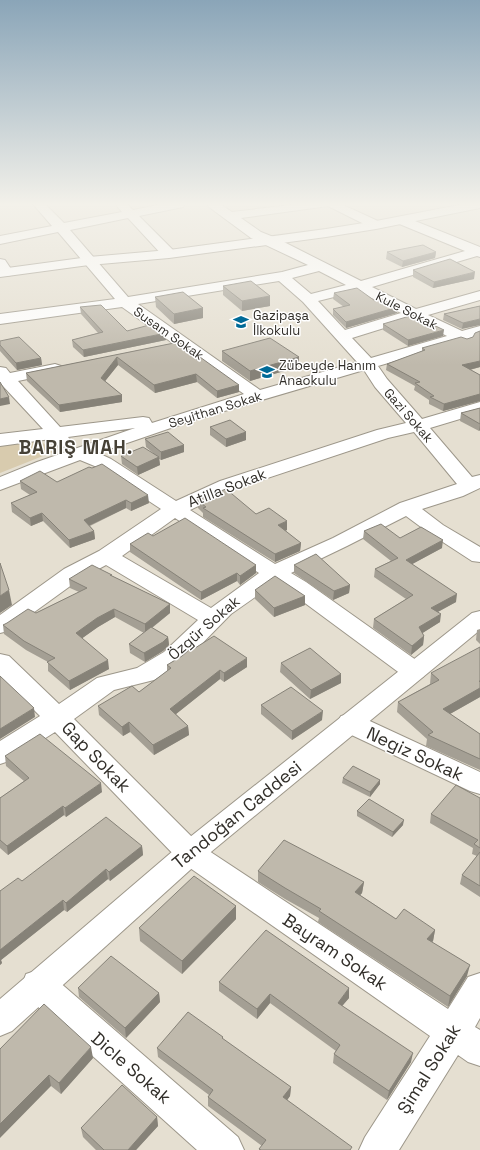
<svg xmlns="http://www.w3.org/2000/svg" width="480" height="1150" viewBox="0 0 480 1150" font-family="'Space Grotesk',sans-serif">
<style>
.green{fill:#d8cbae}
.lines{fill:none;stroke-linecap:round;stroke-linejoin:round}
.street-casing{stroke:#9d978a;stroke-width:2}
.secondary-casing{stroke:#9d978a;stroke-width:2}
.street{fill:#fff;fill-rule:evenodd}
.secondary{fill:#fff;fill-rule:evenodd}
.wall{fill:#a49f94}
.shaded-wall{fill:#868278}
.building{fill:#bfb9ac;stroke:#868278}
.labels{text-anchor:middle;stroke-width:3;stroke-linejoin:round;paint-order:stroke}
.far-street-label{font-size:13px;fill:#312e29;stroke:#fff}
.far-poi-label{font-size:13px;fill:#312e29;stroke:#fff;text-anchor:start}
.street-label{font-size:15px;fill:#312e29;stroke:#fff}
.near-street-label{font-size:18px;fill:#312e29;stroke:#fff}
.district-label{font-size:19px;font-weight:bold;letter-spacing:1px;fill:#464136;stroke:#fff}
</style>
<rect width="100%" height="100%" fill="#e5dfd1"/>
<path class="green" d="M41,441L53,452L0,473V446Z"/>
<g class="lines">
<g class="street-casing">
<path id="street" d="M33,204H45L64,223L122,212L117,206L119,204H127L133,210L163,204H185L183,207L139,216L174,251L176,254L174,257H164L128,218L70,230L128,297L282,272L308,265L251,238L209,207L207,204H220L232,212L299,204H341L380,222L382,225L380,228H372L328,206L241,218L261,232L276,238L361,281L465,251L397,223L395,220L397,217H405L480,247V257L477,256L372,287L416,309L480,291V300L428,315L462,331L480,326V336L473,338L472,342L466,344L460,342L378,366L387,379L422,419L480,402V413L430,428L472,477L480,475V488L463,496L422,509L443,525L480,547V562L472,561L429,533L406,516L347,546L291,573L306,582L423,665L426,671L423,677L414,679L405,677L290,592L275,583L231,614L182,664L154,680L114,690L74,719L200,845L448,1009L468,977L480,973V1018L475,1027L480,1030V1066L468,1062L458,1055L399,1150H359L365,1137L430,1036L180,861L55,732L9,761L0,764V741L40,716L0,676V654L9,656L59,704L97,678L137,668L164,652L198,620L106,565L80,579L8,631L0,633V615L64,569L99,551L161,509L97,467L80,460L0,490V477L37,462L135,428L68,437L72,442L70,446C60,448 57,446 51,439L0,446V434L43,429L2,385H0V367L6,368L10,373L55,364L61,366L63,369L61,372L18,381L60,427L143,417L149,418L152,423L244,394L122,307L0,324V314L115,299L58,232L0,244V236L52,226ZM319,271L346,285L311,294L292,278ZM279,281L303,302L357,362L260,390L138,304ZM358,291L401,313L345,330L318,301ZM413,319L447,336L371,358L352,338ZM364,370L375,387L406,423L377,430L220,481L176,501L111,459L98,453L194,420ZM414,432L457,484L400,503L333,538L275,564L190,510L234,489L388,438ZM175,518L259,573L211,608L122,556Z
M0,259L5,260L13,272L11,275L6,276L0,273Z
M350,714L359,716L480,772V794L470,791L341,730L337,723L341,716Z
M38,970L50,974L238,1137L244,1150H197L26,996L22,985L26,974Z"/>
</g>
<g class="secondary-casing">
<path id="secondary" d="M464,204H480V208L376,229L326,237L169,258L89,265L0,277V269L89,257L169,250L326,229L376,221Z
M480,611V630L200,861L12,1031L0,1036V999L180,845L472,613Z"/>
</g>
<use href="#street" class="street"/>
<use href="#secondary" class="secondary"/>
</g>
<path class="wall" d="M387,252H436L435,258L402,267L386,259Z
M413,270L474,279L433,288L413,277Z
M223,286L270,306L242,311L223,295Z
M334,293L375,301L398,307L397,313L346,328L333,315V309L344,307L333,299Z
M155,297L203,318L174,324L156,307Z
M480,306L462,329L443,320L444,314Z
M80,307L127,331L166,340L84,357L73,347L72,340L98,333L81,314Z
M383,324L443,336L408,346L383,330Z
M480,331V367L470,370L480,375V401L443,411L429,404V400L414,390L415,386L386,370L387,364L422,351V348L467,339L473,337Z
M0,341L41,358L42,365L17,370L0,351Z
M179,342L239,392L217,398L197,382L155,393L118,365L105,381L122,395V402L60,412L27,381L26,373Z
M222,351L299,357L298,367L250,381L222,361Z
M480,408V430L479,431L460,421L461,413Z
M210,427L246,432V440L226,447L210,435Z
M145,439L184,445V452L161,460L159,459L160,465L138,475L122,464L121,456L153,453L146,447Z
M20,481L57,482L149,503L131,511L126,508L90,526L94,531L95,539L70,548L43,521L31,526L12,512L11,503L30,495L21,489Z
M197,500L256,514L287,530L285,531L301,543L300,551L275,562L203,517V513L198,508Z
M364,531L400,538L442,548L412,564L456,602L438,612L440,622L422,633L424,636L423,645L411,655L373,628L374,619L406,599L374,577L375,569L391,561L363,539Z
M153,536L256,565V573L240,585L237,581L201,600L130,552V544Z
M294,565L350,585L349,593L333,600L294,573Z
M112,575V576L170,604V613L152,628L168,637L169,645L163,651L145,662L130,653L129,644L144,633L115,617L98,627L82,638L109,669L70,690L48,671V662L26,650L4,634L3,625L36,613L79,592L70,588L69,579Z
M255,590L305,596V605L274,617L255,599Z
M480,629V644L476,640L477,630Z
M192,650L247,667L224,682L220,679L176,714L188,726L189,735L154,755L130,732L123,736L99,715L98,706L139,692L167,671V665Z
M281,663L341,683L310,699L280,672Z
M431,673L480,697L450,714L480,734V770L426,746L427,739L397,712L398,702L430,684Z
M261,705L322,720L292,740L261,714Z
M5,756L102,792L66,817L64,815L8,855L0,848V798L24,781L6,766Z
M343,778L380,780V784L370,797L342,783Z
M480,798V897L460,884L462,875L477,856L472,854L473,848L430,823L431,814Z
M357,811L403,825L392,837L357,816Z
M142,846L143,855L110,881L108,879L67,912L64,910L1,960L2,963L0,965V891L22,881Z
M258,871L364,882L362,893L360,895L396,919L435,930L433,941L432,942L467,976L448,1007L318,922L319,918L285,899L258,882Z
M236,906V919L182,974L140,941L139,928Z
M219,982L349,998L342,1006L411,1062L387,1100L333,1063L334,1054L336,1051L270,1003L257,1019L219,991Z
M78,988L159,993L160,1002L126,1038L79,997Z
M223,1037V1039L291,1087L290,1096L287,1100L351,1150H259V1149L262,1146L208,1106V1097L209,1095L158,1057L157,1048Z
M0,1049L93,1058L61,1094L51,1086Z
M157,1117L158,1126L136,1150H96L83,1137L81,1128Z"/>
<path class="shaded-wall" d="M436,252L435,258L402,267L403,261Z
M475,272L474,279L433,288L434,282Z
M270,296V306L242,311V301Z
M398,307L397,313L346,328V322Z
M203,308V318L174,324V314Z
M480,319V325L462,329L463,323Z
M444,330L443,336L408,346V340Z
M166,333V340L84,357L83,350Z
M117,357L118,365L102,385L101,378Z
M299,357L298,367L250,381V371Z
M41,358L42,365L17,370L16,363Z
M480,361V367L461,372L462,365Z
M196,374L197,382L155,393L154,385Z
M239,385V392L217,398V391Z
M480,394V401L443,411L444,404Z
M122,395V402L60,412L59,405Z
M9,397L10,404L0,406V399Z
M480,423V430L479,431L480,424Z
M246,432V440L226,447V439Z
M184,445V452L161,460V452Z
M159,457L160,465L138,475L137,467Z
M148,495L149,503L131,511V503Z
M126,500V508L84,528V520Z
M42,513L43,521L31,526L30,518Z
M287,521V530L278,534V525Z
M94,531L95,539L70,548L69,540Z
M443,540L442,548L405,568L406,560Z
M301,543L300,551L275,562V554Z
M256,565V573L240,585V576Z
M237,573V581L201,600V592Z
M350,585L349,593L333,600L334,591Z
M9,590L12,605L0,613V596Z
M457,594L456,602L430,616L431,608Z
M305,596V605L274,617V608Z
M170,604V613L145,633V624Z
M114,609L115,617L98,627L77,642L76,633L97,618Z
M441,614L440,622L418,636L419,627Z
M424,636L423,645L411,655L412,646Z
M168,637L169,645L163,651L145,662L144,653Z
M247,658V667L224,682V673Z
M108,660L109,669L70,690L69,681Z
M220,670V679L171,718L170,709Z
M341,674V683L310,699L311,690Z
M479,681H480V697L441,719L443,709Z
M34,708L35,717L0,739V729Z
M323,711L322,720L292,740V731Z
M129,722L130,732L123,736L122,727Z
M188,726L189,735L154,755L153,745Z
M380,780V784L370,797V792Z
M101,783L102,792L66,817L65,808Z
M63,806L64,815L8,855L7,846Z
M404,820L403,825L392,837L393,832Z
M142,846L143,855L110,881L109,872Z
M106,869L108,879L67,912L66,903Z
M364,882L362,893L354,902L355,892Z
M63,900L64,910L1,960L2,963L0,965V950Z
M236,906V919L182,974V961Z
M435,930L433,941L425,950L427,939Z
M470,965L467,976L448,1007L450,996Z
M349,988V998L337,1012L338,1003Z
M159,993L160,1002L126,1038L125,1028Z
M270,994V1003L257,1019V1009Z
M91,1047L93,1058L61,1094L59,1083Z
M413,1053L411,1062L387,1100L389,1091Z
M49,1075L51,1086L0,1138V1124Z
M291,1087L290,1096L283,1106V1097Z
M157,1117L158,1126L136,1150H128Z"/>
<path class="building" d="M423,245L436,252L403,261L387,252Z
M450,259L475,272L434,282L413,270Z
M251,281L270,296L242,301L223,286Z
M357,288L375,301L382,299L398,307L346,322L333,309L350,305L334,293Z
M183,292L203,308L174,314L155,297Z
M101,305L127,331L153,324L166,333L83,350L72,340L103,332L80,307Z
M480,306V319L463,323L444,314Z
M413,315L421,320H423L444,330L408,340L383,324Z
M480,331V361L462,365L480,375V394L444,404L430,397L434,396L415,383L420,382L387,364L425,350L422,348L461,337L467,339L473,337L475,333Z
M19,337L41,358L16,363L0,345V341Z
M270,338L299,357L250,371L222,351Z
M179,342L239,385L217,391L196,374L154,385L117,357L101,378L122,395L59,405L26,373Z
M0,382L9,397L0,399Z
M480,408V424L461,413Z
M230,420L246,432L226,439L210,427Z
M168,432L184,445L161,452L145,439Z
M143,447L159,457L137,467L121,456Z
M102,464L148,495L131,503L126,500L84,520L94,531L69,540L42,513L30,518L11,503L37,492L20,481L40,471L57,482L89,467L92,468Z
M226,489L256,514L269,508L287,521L278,525L301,543L275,554L203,508L206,507L197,500Z
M185,518L256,565L240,576L237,573L201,592L130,544L148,533L153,536Z
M381,524L400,538L421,527L443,540L406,560L457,594L431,608L441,614L419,627L424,636L412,646L374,619L413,595L375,569L398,558L364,531Z
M316,554L350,585L334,591L294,565Z
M0,563L9,590L0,596Z
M92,565L112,575H110L170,604L145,624L114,609L97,618L76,633L108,660L69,681L47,662L55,658L24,641L3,625L7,623L28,609L36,613L87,588L69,579Z
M275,576L305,596L274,608L255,590Z
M151,627L168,637L163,642L144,653L129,644Z
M214,636L247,658L224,673L220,670L170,709L188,726L153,745L129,722L122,727L98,706L132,686L139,692L171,668L167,665L182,656L190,649L192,650Z
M480,647V681H479L480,682V688L443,709L480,734V759L428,735L433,732L398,702L439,680L431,673Z
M310,648L341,674L311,690L281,663Z
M0,676L34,708L0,729Z
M291,687L323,711L292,731L261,705Z
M40,734L101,783L65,808L63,806L7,846L0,840V798L29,778L5,756Z
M353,766L380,780L370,792L343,778Z
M456,785L480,798V848L474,844L478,840L431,814Z
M369,799L404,820L393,832L357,811Z
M106,817L142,846L109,872L106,869L66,903L63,900L0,950V891L18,878L22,881Z
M284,840L364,882L355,892L396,919L404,909L435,930L427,939L470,965L450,996L319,911L321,909L285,888L258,871Z
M480,852V886L462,875Z
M194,876L236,906L182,961L139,928Z
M266,930L349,988L338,1003L413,1053L389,1091L334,1054L340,1045L270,994L257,1009L219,982Z
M111,956L159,993L125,1028L78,988Z
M44,1004L91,1047L59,1083L49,1075L0,1124V1049Z
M188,1012L223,1037L222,1038L291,1087L283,1097L352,1147L350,1150H261L259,1149L266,1140L208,1097L213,1090L157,1048Z
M122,1085L157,1117L128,1150H104L81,1128Z"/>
<linearGradient id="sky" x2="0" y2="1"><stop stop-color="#8aa5b8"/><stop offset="0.56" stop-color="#f3f1ea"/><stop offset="1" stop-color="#f3f1ea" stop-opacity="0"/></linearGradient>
<rect width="480" height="365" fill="url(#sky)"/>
<defs>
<g id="school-bare" transform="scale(1.2)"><path d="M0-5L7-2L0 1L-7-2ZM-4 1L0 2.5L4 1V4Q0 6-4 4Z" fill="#006a97" stroke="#fff" stroke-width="2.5" paint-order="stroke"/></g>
</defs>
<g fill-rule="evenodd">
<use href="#school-bare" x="241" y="322"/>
<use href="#school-bare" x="267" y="372"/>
</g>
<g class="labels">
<g class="far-street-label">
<text transform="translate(407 310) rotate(27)" y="5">Kule Sokak</text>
<text transform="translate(169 333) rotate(35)" y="5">Susam Sokak</text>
<text transform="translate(215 409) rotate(-17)" y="5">Seyithan Sokak</text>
<text transform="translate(409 415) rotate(49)" y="5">Gazi Sokak</text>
</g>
<g class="far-poi-label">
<text x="253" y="320">Gazipaşa<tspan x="253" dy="15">İlkokulu</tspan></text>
<text x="279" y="370">Zübeyde Hanım<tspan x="279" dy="15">Anaokulu</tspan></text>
</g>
<g class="street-label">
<text transform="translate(227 488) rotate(-21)" y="5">Atilla Sokak</text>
<text transform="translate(204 628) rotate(-41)" y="5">Özgür Sokak</text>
</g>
<g class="near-street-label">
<text transform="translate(415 754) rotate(25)" y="6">Negiz Sokak</text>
<text transform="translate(96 757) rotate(46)" y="6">Gap Sokak</text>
<text transform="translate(237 815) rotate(-39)" y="6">Tandoğan Caddesi</text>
<text transform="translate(335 952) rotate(34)" y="6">Bayram Sokak</text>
<text transform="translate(131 1068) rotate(41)" y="6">Dicle Sokak</text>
<text transform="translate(429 1069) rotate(-58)" y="6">Şimal Sokak</text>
</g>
<g class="district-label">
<text x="76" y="454">BARIŞ MAH.</text>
</g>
</g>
</svg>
